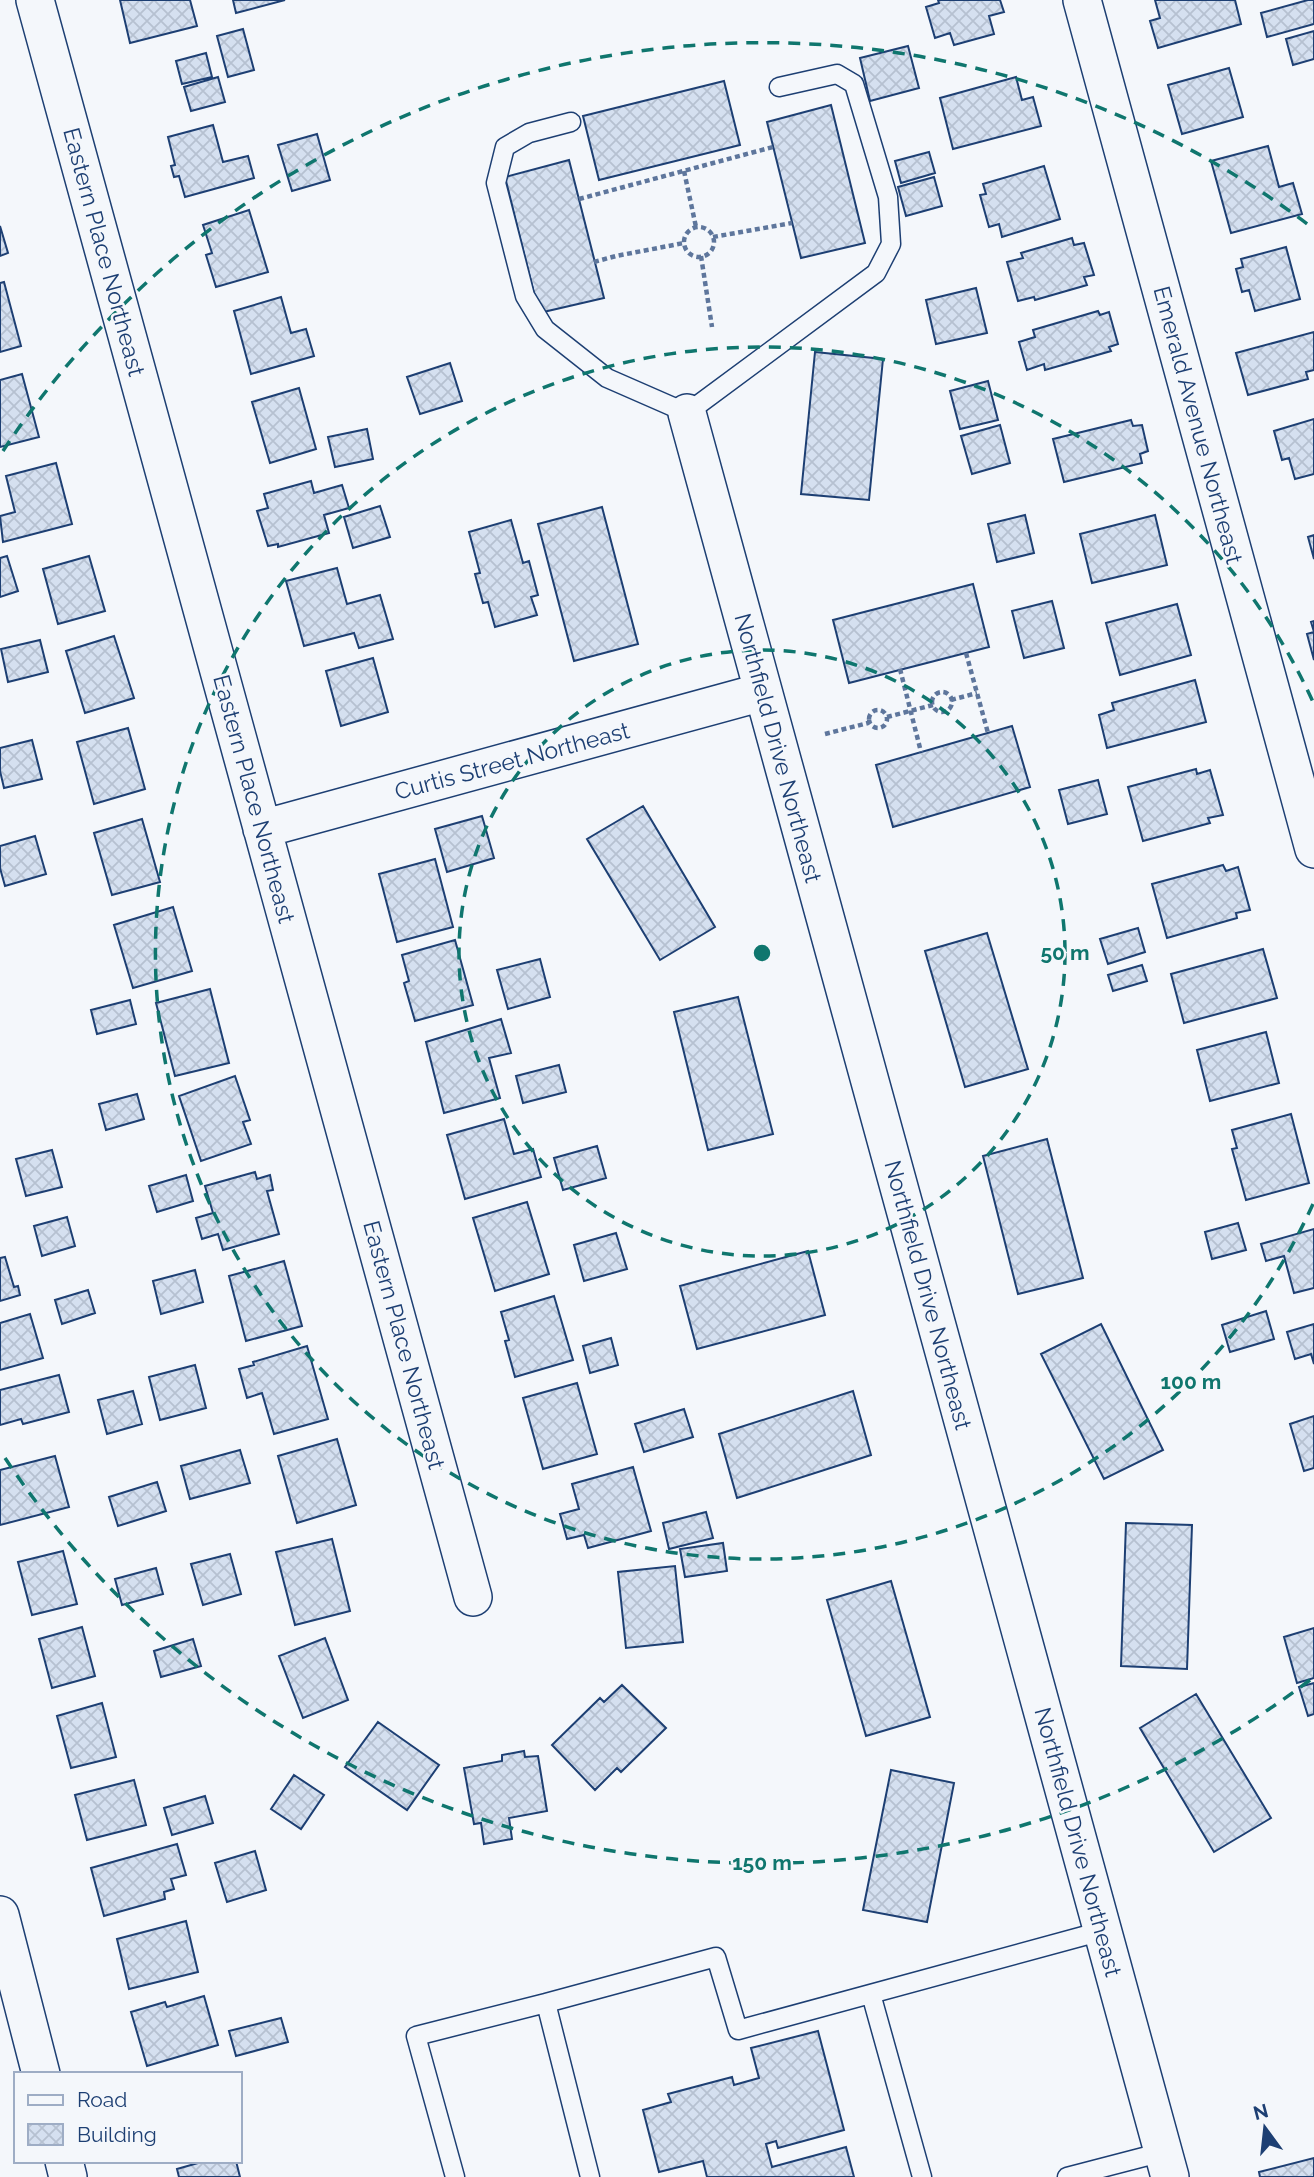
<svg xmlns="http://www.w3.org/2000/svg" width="1314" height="2177" viewBox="0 0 1314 2177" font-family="Raleway,sans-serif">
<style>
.building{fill:url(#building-cross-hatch);stroke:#1d3f73;stroke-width:2}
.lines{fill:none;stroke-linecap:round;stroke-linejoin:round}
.lane-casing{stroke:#1d3f73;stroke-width:21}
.street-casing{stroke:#1d3f73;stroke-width:40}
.path{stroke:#5e769c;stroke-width:4.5;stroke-dasharray:5 3.5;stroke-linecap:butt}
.lane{stroke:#f4f7fb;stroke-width:18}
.street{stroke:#f4f7fb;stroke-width:37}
.ring{fill:none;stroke:#0f766e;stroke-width:3.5;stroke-dasharray:12 9}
.labels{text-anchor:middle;stroke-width:5;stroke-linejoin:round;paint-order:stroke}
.street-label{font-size:23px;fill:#1d3f73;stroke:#f4f7fb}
.centre{fill:#0f766e;stroke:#f4f7fb;stroke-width:3.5}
.ring-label{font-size:21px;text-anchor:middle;font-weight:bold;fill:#0f766e;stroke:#f4f7fb;stroke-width:5;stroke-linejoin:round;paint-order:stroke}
</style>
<defs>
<pattern id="building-cross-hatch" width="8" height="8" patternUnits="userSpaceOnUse" patternTransform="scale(1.75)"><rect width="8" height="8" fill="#d5e0f0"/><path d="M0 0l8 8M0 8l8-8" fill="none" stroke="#b6c1d1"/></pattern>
</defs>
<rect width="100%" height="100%" fill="#f4f7fb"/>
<path class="building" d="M120,0H190L197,26L130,43Z
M233,0H285L236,13Z
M938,0H1000L1004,12L989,16L994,34L954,45L950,33L935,38L926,7L939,3Z
M1155,0H1235L1241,24L1158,48L1150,21L1160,18Z
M1308,0H1314V24L1267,37L1261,13Z
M243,29L254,70L228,77L217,36Z
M1314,31V59L1293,65L1286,39Z
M908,46L919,88L870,101L860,58Z
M206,53L212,77L182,84L176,61Z
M1229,68L1243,117L1182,134L1168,85Z
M218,77L225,102L191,111L184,87Z
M1016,77L1022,100L1033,97L1041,126L953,149L940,98Z
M724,81L740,145L599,180L583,116Z
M831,105L865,243L801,258L767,122Z
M213,125L223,162L248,156L254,178L185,197L179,176L174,177L171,166L175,165L168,137Z
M317,134L330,180L292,191L278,145Z
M1268,146L1279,187L1293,183L1302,214L1231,233L1211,161Z
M929,152L935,173L901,183L895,161Z
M569,160L604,298L539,313L505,177Z
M1044,166L1060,219L1002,237L999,224L989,227L980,195L986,194L983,184Z
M934,177L942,206L906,216L898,187Z
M249,210L268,272L216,287L206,255L212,253L203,225Z
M0,226L8,253L0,256Z
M1072,238L1074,245L1084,243L1094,275L1084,277L1087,285L1035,300L1034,297L1018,301L1007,262L1023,258L1021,253Z
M1286,247L1300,299L1255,311L1249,290L1242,292L1236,269L1243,267L1241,259Z
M4,282L21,346L0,352V283Z
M976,288L987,333L936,344L926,300Z
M281,297L291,333L306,329L314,356L251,374L234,311Z
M1098,311L1100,315L1109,312L1118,344L1109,347L1111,351L1045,370L1044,364L1027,370L1019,342L1035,337L1033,330Z
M1314,332V370L1306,372L1308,379L1248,395L1236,353Z
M815,352L883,359L869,500L801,494Z
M450,363L462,401L420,414L407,377Z
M22,374L39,437L0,447V380Z
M988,381L998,420L960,429L950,391Z
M299,388L316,449L270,463L252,402Z
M1314,419V474L1295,479L1289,458L1282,460L1274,431Z
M1131,420L1133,426L1142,425L1148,451L1140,454L1142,463L1064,482L1053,439Z
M1000,425L1010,463L972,474L961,436Z
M367,429L373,459L335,467L328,437Z
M56,463L72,524L3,542L0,516L15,512L6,476Z
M311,481L314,493L342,485L349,508L324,515L329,533L278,547V544L268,546L257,511L268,508L264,494Z
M380,506L390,537L353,548L344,517Z
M602,507L638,644L574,661L538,524Z
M1025,515L1034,553L997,562L988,524Z
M1155,515L1167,565L1092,583L1080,534Z
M511,520L523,563L529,561L538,595L531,597L537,615L495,627L488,602L483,603L475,574L480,573L469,532Z
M1314,535V559L1308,537Z
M7,556L18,591L0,597V558Z
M89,556L105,611L58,624L43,569Z
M337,568L347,604L380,595L393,639L359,648L354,633L304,646L286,581Z
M973,584L989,647L849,683L833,620Z
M1052,601L1064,648L1024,658L1012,611Z
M1177,604L1191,655L1120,675L1106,623Z
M1314,621V660L1307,634L1314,632L1311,622Z
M114,636L134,698L85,713L66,651Z
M40,640L48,672L8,682L1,649Z
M373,658L388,712L341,726L326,671Z
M1195,680L1206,722L1107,748L1099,715L1114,710L1112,703Z
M1012,726L1030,787L893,827L876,765Z
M128,728L145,789L94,804L77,742Z
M32,740L42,779L4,788L0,771V748Z
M1196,769L1197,774L1210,770L1223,815L1208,818L1210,823L1143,841L1128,787Z
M1098,780L1107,814L1068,824L1059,790Z
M643,806L715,927L660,960L587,839Z
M482,816L494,858L447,872L435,829Z
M142,819L160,882L112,895L94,833Z
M35,836L46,874L5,886L0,868V846Z
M435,859L453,927L397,942L379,874Z
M1223,865L1226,871L1238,867L1250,910L1236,913L1237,918L1167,938L1152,884Z
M173,907L192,971L133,988L114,925Z
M1138,928L1145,952L1108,964L1100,939Z
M987,933L1028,1069L965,1087L925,951Z
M455,940L473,1005L415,1021L404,983L409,981L402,955Z
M1263,949L1277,998L1184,1023L1171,974Z
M540,959L550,997L508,1009L497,970Z
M1142,965L1147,981L1113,991L1108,975Z
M210,989L229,1063L175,1076L156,1003Z
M738,997L773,1134L708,1150L674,1012Z
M130,1000L136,1024L97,1034L91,1010Z
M501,1019L511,1053L489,1058L500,1098L444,1113L426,1042Z
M1266,1032L1279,1083L1210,1101L1197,1050Z
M559,1065L566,1092L523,1103L516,1076Z
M235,1076L250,1120L243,1122L251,1144L201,1161L179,1096Z
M137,1094L144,1119L106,1130L99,1104Z
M1291,1114L1309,1183L1246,1200L1232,1149L1237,1148L1232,1130Z
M504,1119L514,1154L533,1149L541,1177L465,1199L447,1135Z
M1047,1139L1083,1278L1018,1294L983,1156Z
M597,1146L606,1178L563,1190L554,1158Z
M52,1150L62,1187L26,1196L16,1159Z
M255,1172L257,1179L270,1175L273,1190L267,1191L279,1234L223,1250L218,1234L202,1239L196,1218L213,1213L205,1186Z
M186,1175L193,1201L157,1212L149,1186Z
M527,1202L549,1274L495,1291L473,1218Z
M67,1217L75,1246L42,1256L34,1226Z
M1238,1223L1246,1250L1212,1259L1205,1232Z
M1314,1229V1288L1294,1293L1284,1256L1266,1261L1261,1244Z
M616,1233L627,1269L584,1281L574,1245Z
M808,1251L825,1315L697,1349L680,1286Z
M5,1257L14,1287L18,1286L20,1295L0,1301V1258Z
M284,1261L302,1326L246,1341L229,1276Z
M195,1270L203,1302L161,1314L153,1281Z
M88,1290L95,1313L62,1324L55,1300Z
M554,1296L573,1360L515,1377L505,1341L509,1340L501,1312Z
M1266,1311L1274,1339L1230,1352L1222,1325Z
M30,1314L43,1358L0,1370V1323Z
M1101,1324L1163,1450L1104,1479L1041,1354Z
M1314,1324V1364L1311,1354L1295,1359L1287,1332Z
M611,1338L618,1365L590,1373L583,1346Z
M307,1346L328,1419L274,1434L262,1393L247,1398L239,1369L254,1365L253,1362Z
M195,1365L206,1408L160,1420L149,1377Z
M59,1375L69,1412L23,1424L21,1419L0,1425V1390Z
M577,1383L597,1454L543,1469L523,1398Z
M133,1391L142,1424L107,1434L98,1400Z
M853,1391L871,1455L737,1498L719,1434Z
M684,1409L693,1437L644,1452L635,1424Z
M1314,1416V1468L1304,1471L1290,1424Z
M337,1439L356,1505L297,1523L278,1456Z
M240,1450L250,1483L190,1499L181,1466Z
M55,1456L69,1507L0,1525V1470Z
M633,1467L651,1531L588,1548L584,1535L567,1539L560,1514L579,1509L572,1484Z
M157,1482L166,1511L118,1526L109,1497Z
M706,1512L713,1538L669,1549L663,1523Z
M1126,1523L1192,1525L1187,1669L1121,1666Z
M332,1539L350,1611L295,1625L276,1552Z
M723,1543L727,1571L685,1577L680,1549Z
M63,1551L77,1604L32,1615L18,1562Z
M230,1554L241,1594L203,1605L191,1564Z
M675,1566L683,1642L626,1648L618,1572Z
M156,1568L163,1594L122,1605L115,1579Z
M891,1581L930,1717L866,1736L827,1600Z
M82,1627L95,1676L52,1688L39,1639Z
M1314,1628V1678L1297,1683L1284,1637Z
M325,1638L348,1700L303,1718L279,1656Z
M193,1639L201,1666L161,1677L154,1651Z
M1314,1683V1714L1308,1716L1299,1687Z
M622,1685L666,1728L621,1772L617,1768L595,1790L552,1745L600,1698L604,1702Z
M1196,1694L1271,1818L1214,1852L1140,1728Z
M102,1703L116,1757L71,1768L57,1716Z
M378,1722L439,1765L407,1810L345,1767Z
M524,1751L525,1757L538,1756L547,1811L509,1818L512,1839L484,1844L481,1823L474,1824L464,1768L502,1761V1755Z
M891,1770L954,1783L927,1922L863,1910Z
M294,1775L324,1795L301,1829L271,1809Z
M134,1780L146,1825L87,1840L75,1795Z
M205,1796L213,1823L172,1835L164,1808Z
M177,1844L186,1875L171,1879L174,1889L164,1892L165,1899L104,1916L91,1868Z
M255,1851L266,1890L227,1902L215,1863Z
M186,1921L198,1972L129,1989L117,1939Z
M204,1996L218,2045L147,2066L131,2012L165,2002L167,2007Z
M281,2018L288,2042L236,2056L229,2031Z
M818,2031L844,2130L778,2148L776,2141L766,2144L772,2167L846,2147L854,2177H707L703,2161L659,2172L643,2110L671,2102L668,2094L732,2077L734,2085L759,2078L751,2048Z
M1314,2158V2177H1260L1259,2172Z
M205,2161H236L240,2177H179L177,2169Z"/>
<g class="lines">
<g class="lane-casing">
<path id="lane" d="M571,122L529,133L505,147L496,183L525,296L545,329L607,378L687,413L876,273L891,244L888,197L854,84L837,74L779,87
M871,1994L922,2177
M455,2177L416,2036L546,2003
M590,2177L546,2003L716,1957L738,2030L1102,1931
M1067,2177L1163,2152"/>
</g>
<g class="street-casing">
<path id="street" d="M35,0L473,1597
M1082,0L1314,849
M687,413L1170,2177
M262,829L762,692
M0,1915L41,2074
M64,2161L68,2177"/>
</g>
<path class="path" d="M684,171L696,227
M579,199L773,147
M684 242a15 15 0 1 1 30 0a15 15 0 1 1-30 0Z
M713,237L792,223
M701,256L712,327
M594,262L616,256L684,243
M966,653L988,733
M900,669L921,752
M932 702a10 10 0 1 1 20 0a10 10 0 1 1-20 0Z
M951,700L977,693
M869 719a9 9 0 1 1 18 0a9 9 0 1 1-18 0Z
M887,717L933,705
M825,734L868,723"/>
<use href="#lane" class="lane"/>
<use href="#street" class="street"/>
</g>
<g class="ring">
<circle cx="762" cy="953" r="303"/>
<path d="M1313 1204A606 606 0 1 1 1313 702"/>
<path d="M1310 1680A910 910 0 0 1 3 1455M3 451A910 910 0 0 1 1310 226"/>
</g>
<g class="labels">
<g class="street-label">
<text transform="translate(104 252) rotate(75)" y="8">Eastern Place Northeast</text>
<text transform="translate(1198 425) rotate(75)" y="8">Emerald Avenue Northeast</text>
<text transform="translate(778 748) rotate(75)" y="8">Northfield Drive Northeast</text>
<text transform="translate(512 761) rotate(-15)" y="8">Curtis Street Northeast</text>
<text transform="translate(254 799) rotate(75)" y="8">Eastern Place Northeast</text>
<text transform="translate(928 1295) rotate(75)" y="8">Northfield Drive Northeast</text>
<text transform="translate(404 1345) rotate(75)" y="8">Eastern Place Northeast</text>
<text transform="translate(1078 1842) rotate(75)" y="8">Northfield Drive Northeast</text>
</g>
</g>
<circle cx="762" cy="953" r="10" class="centre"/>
<g class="ring-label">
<text x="1065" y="960">50 m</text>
<text x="1191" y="1389">100 m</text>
<text x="762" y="1870">150 m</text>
</g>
<rect x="14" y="2072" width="228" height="91" fill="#f4f7fb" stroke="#9eadc5" stroke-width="2"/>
<rect x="28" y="2095" width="35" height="10" fill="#f4f7fb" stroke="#9eadc5" stroke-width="2"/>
<text x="77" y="2107" font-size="21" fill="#1d3f73">Road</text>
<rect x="28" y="2124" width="35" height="21" fill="url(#building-cross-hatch)" stroke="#9eadc5" stroke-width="2"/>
<text x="77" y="2142" font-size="21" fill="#1d3f73">Building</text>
<g transform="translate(1265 2128) rotate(345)" stroke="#f4f7fb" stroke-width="5" paint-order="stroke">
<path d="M0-5L12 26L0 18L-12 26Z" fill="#1d3f73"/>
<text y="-10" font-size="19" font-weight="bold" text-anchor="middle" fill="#1d3f73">N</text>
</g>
</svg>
